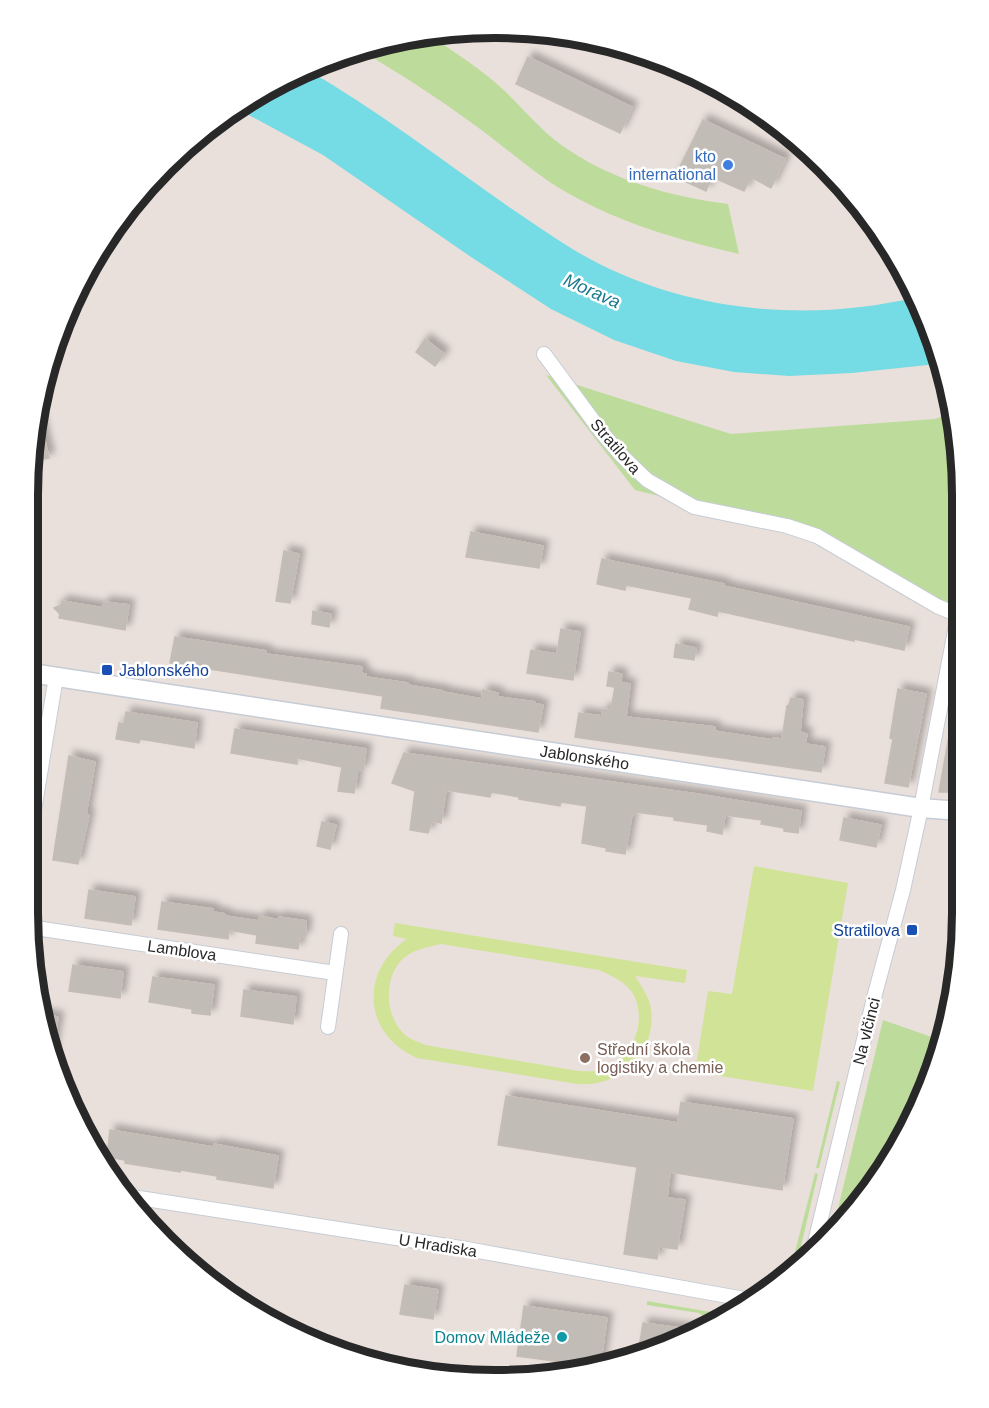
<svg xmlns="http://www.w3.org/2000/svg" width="989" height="1408" viewBox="0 0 989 1408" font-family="Arial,sans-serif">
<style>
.green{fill:#bddc9b}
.pitch{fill:#d1e397;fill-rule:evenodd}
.water{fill:#75dbe4}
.building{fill:#c2bcb6;stroke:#c4bcb5;stroke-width:1.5;filter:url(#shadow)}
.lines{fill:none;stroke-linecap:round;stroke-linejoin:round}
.minor-casing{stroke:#c6ccd5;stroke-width:16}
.tertiary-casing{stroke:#c6ccd5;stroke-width:21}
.minor{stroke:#fff;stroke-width:14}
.tertiary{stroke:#fff;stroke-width:18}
.shop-dot{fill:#3f7fe0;stroke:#fff;stroke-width:2}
.transit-dot{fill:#1a4fb4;stroke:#fff;stroke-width:2}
.education-dot{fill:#8d6e63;stroke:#fff;stroke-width:2}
.culture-dot{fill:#0f9aa8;stroke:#fff;stroke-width:2}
.labels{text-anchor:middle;stroke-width:5;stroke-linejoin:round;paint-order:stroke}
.shop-label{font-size:16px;fill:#366cbe;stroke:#fff;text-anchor:end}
.street-label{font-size:16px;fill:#282828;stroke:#fff}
.transit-label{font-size:16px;fill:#164399;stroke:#fff;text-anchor:start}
.education-label{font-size:16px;fill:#785e54;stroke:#fff;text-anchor:start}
.culture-label{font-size:16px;fill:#0d838f;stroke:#fff;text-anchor:end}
.water-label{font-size:18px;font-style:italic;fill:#187a8c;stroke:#fff}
.rim{fill:none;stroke:#282828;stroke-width:8}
</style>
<defs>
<filter id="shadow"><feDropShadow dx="5.5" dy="-5.5" stdDeviation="3" flood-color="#0004"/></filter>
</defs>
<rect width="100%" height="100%" fill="#e9e0db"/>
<path class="green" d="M426,33C450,49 475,65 497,84C519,103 537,127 560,144C608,179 670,197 728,204L739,254C679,240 619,223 564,191C535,174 505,147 476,126C438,98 399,73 358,49Z
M546,375L731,434L935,419L952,413L958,433L959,590L951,589L948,602L937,600L812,534L635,490Z
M883,1020L943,1041L914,1120L866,1198L832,1234Z
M837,1081L840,1082L819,1168H816Z
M815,1173L818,1174L796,1267L792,1272V1264Z
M647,1301L728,1315L713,1325L699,1313L647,1305Z"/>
<path class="pitch" d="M754,866L848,883L813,1091L695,1072L708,991L732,994Z
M395,923L687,970L685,983L635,976C640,984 647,994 650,1004C660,1050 621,1088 577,1084L417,1058C363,1035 359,971 407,939L393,936ZM441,944L599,970C612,976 629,983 635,998C647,1025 630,1062 602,1070C595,1072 586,1071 578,1071L425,1045C419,1042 409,1039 404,1034C384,1014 383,975 405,957C415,949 429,947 441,944Z"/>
<path class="water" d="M306,69C377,110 442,160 509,207C536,225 562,244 590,259C688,312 809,323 917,297L937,364L852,373L789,376L734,372L676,361L614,340L551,309L471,257L323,155L245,113L234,109L260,90Z"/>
<path class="building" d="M528,57L632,107L620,133L516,84Z
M703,120L785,159L771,188L751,177L744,191L712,177L706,191L675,177Z
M425,339L444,354L435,366L416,352Z
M36,421H40L49,458L35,461Z
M471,532L543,546L539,568L466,557Z
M284,551L299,554L290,603L276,601Z
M602,559L724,584L723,586L909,627L904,650L854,639V641L718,611L717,616L689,609L692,598L626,585L625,590L597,584Z
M62,601L103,608L104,602L129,605L125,630L59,618L60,614L54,608L61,605Z
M313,611L331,614L329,627L312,624Z
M561,629L580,632L573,680L527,673L531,650L557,654Z
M175,637L266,651V654L362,667L361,673L366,674V677L408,683L407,685L443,691V692L482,699L483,690L498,693V697L535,702V704L543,705L538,732L381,708L383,696L170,663Z
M676,644L696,648L694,660L674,657Z
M609,672L622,674L620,683L630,684L626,717L715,727L714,731L773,740V738L782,739L787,706L789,705L791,698L803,700L800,732L807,734L805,744L825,747L821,772L575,737L579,713L602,716L603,709L611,710L615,687L607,686Z
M898,689L926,694L908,787L885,783L893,739L890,738Z
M126,712L197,723L194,748L140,739L139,743L116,739L119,723L124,724Z
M953,714L960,715V792H939Z
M235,729L366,749L363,770L358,769L354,793L338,791L342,767L297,758V764L231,753Z
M404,753L697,794L801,811L798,833L784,831V828L761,824L762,820L725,815L722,834L707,831L708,825L674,820V817L635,812L634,815H632L625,854L606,851L607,848L582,843L587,806L561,802L560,806L519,799V797L491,792L490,797L446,790L441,823L432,821L428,833L410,830L415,791L392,783Z
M69,756L95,762L86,814L89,815L78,864L53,860Z
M844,818L881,825L876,847L840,840Z
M322,822L336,825L330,849L317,846Z
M89,890L135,897L131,925L85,918Z
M162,902L213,909V912L225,914V916L259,921L260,916L279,920V917L306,921L305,937L300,936L298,949L256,943L257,935L229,930L228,939L158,929Z
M73,965L123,972L120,998L69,991Z
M153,977L214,985L210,1015L192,1013V1009L149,1002Z
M244,990L296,997L293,1024L241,1016Z
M40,1014L58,1017L52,1055L43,1035Z
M506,1096L678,1123L681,1102L793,1119L782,1190L670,1172L667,1198L685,1200L677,1249L659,1247L657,1259L624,1254L637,1167L498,1145Z
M110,1130L213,1147L214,1144L278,1156L273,1188L217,1179V1176L181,1170L180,1172L125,1163V1160L107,1157Z
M405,1285L438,1290L433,1319L400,1314Z
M524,1306L607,1318L600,1367L517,1356Z
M643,1323L703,1331L638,1354Z"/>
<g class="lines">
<g class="minor-casing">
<path id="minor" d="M544,354L603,434L622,456L647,480L694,507L787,526L817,536L937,606L958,615
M28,847L56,677
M29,927L335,973
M328,1027L341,934
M126,1196L467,1249L750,1300
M812,1255L875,994L903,890L921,808L958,615"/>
</g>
<g class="tertiary-casing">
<g id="tertiary">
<path id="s1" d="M31,673L921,808L960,811"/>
</g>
</g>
<use href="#minor" class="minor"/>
<use href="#tertiary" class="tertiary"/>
</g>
<circle class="shop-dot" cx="728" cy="165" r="6"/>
<g class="transit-dot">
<rect x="101" y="664" width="12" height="12" rx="3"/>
<rect x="906" y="924" width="12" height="12" rx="3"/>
</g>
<circle class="education-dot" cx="585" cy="1058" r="6"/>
<circle class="culture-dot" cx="562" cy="1337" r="6"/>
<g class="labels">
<g class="shop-label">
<text x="716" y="162">kto<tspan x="716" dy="18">international</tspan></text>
</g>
<g class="street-label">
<text transform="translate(616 446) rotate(49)" y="6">Stratilova</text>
<text dy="6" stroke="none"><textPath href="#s1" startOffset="560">Jablonského</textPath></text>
<text transform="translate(182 950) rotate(8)" y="6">Lamblova</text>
<text transform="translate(866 1031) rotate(-76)" y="6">Na vlčinci</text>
<text transform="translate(438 1245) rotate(9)" y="6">U Hradiska</text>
</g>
<g class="transit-label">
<text x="119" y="676">Jablonského</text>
<text x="900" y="936" text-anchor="end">Stratilova</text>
</g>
<g class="education-label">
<text x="597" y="1055">Střední škola<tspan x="597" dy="18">logistiky a chemie</tspan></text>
</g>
<g class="culture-label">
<text x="550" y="1343">Domov Mládeže</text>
</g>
<g class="water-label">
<text transform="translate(592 291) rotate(24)" y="6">Morava</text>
</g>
</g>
<path d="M0 0H989V1408H0ZM495 38H495A457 457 0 0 1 952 495V913A457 457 0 0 1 495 1370H495A457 457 0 0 1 38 913V495A457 457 0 0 1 495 38Z" fill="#fff" fill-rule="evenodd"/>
<path class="rim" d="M495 38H495A457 457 0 0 1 952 495V913A457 457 0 0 1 495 1370H495A457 457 0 0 1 38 913V495A457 457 0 0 1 495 38Z"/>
</svg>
